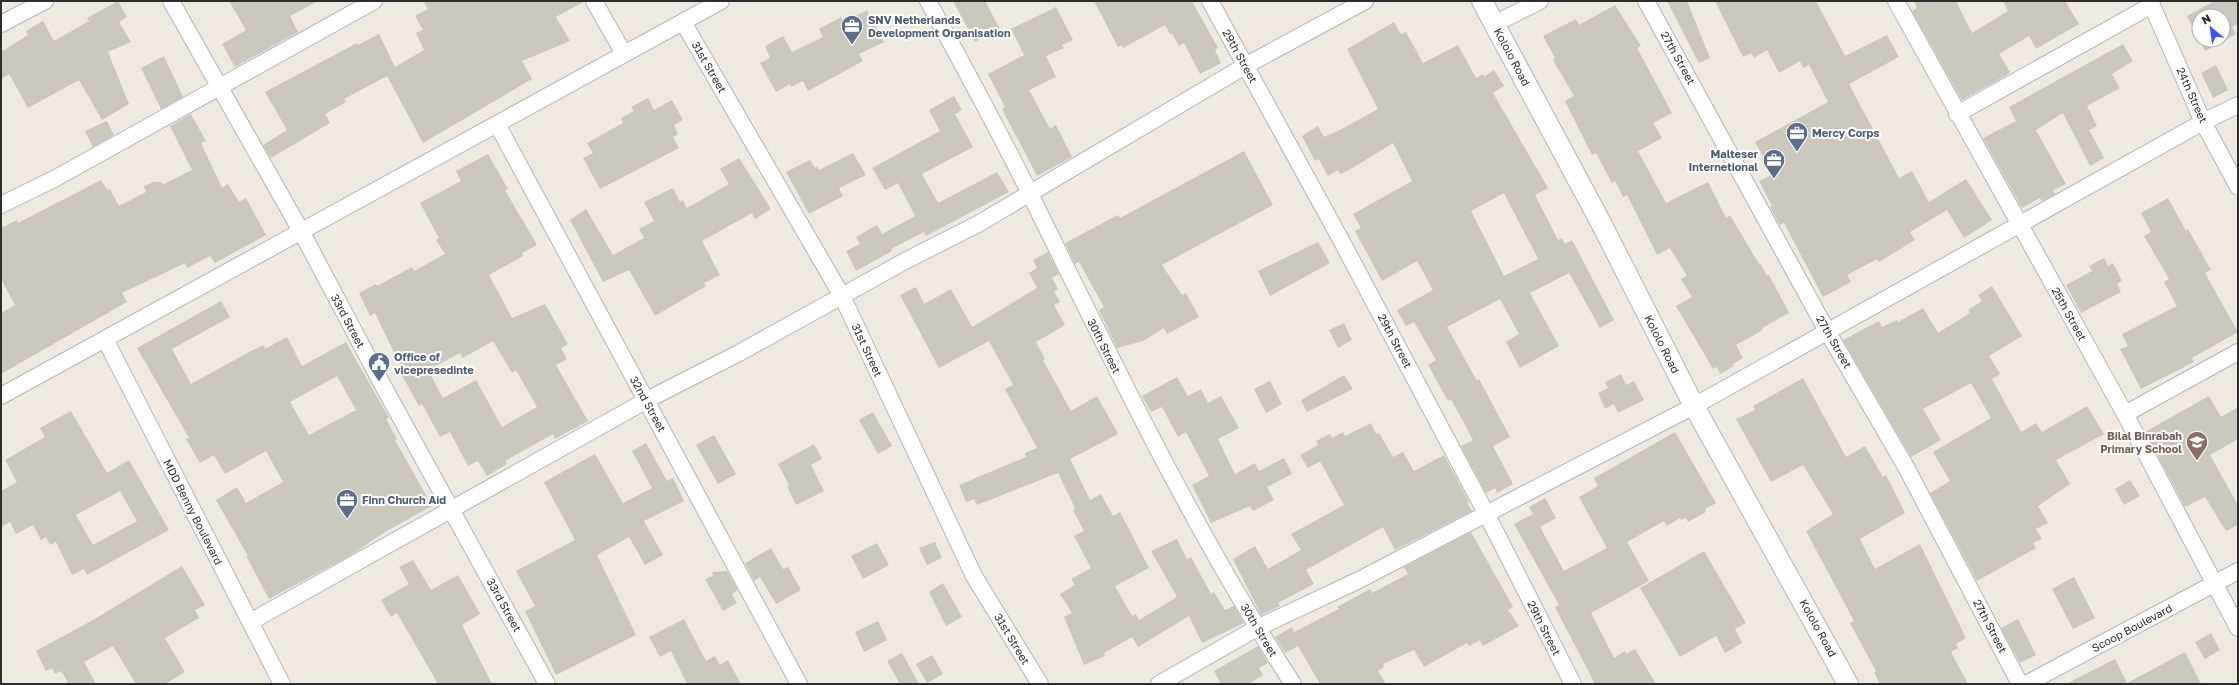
<svg xmlns="http://www.w3.org/2000/svg" width="2239" height="685" viewBox="0 0 2239 685" font-family="'Golos Text',sans-serif">
<style>
.building{fill:#cbc7bd;fill-rule:evenodd}
.lines{fill:none;stroke-linecap:round;stroke-linejoin:round}
.minor-casing{stroke:#b3b4c1;stroke-width:18}
.tertiary-casing{stroke:#b3b4c1;stroke-width:22}
.minor{stroke:#fff;stroke-width:16}
.tertiary{stroke:#fff;stroke-width:20}
.labels{text-anchor:middle;stroke-width:4;stroke-linejoin:round;paint-order:stroke}
.service-label{font-size:11px;font-weight:bold;fill:#4e5e75;stroke:#fff;text-anchor:start}
.street-label{font-size:11px;fill:#2d2d2d;stroke:#fff}
.education-label{font-size:11px;font-weight:bold;fill:#785e54;stroke:#fff;text-anchor:end}
</style>
<rect width="100%" height="100%" fill="#efe9df"/>
<path class="building" d="M118,1L127,17L119,22L131,42L108,52L129,104L102,120L79,80L28,108L9,74L1,79V52L28,35L26,31L43,21L54,41L89,21L87,18Z
M229,1H318L290,16L298,32L235,67L222,44L246,30Z
M423,1H585L556,17L570,41L522,61L532,79L423,143L387,76L344,99L346,102L325,114L330,123L271,158L263,145L287,130L265,92L357,43L358,45L379,34L395,67L424,50L416,33L423,30L415,16L428,9Z
M953,1H985L1000,29L975,42Z
M1094,1H1192L1218,48L1215,50L1221,63L1200,74L1184,43L1179,46L1172,33L1170,34L1165,25L1123,48L1122,45L1118,47Z
M1667,1H1687L1710,58L1699,63Z
M1715,1H1816L1845,56L1887,35L1899,57L1849,84L1899,178L1912,171L1929,202L1966,179L1992,220L1964,238L1947,210L1910,232L1915,240L1879,262L1877,259L1847,275L1851,282L1823,297L1784,223L1780,225L1770,207L1772,206L1759,181L1773,174L1755,142L1828,102L1809,65L1803,68L1800,61L1779,73L1767,50L1754,58L1751,53L1743,57Z
M1914,1H1956L1972,33L2008,11L2003,1H2065L2079,24L2036,49L2029,36L1999,54L2010,72L2007,75L1962,100L1912,11L1917,8Z
M2214,1H2238V24L2232,27L2236,34L2205,51L2200,40H2223V16H2199V39L2187,16Z
M1615,5L1641,46L1637,48L1672,113L1653,123L1662,138L1638,151L1666,203L1708,182L1726,218L1730,215L1759,264L1760,263L1767,276L1769,275L1789,313L1762,328L1763,330L1736,345L1743,358L1733,364L1734,366L1720,374L1717,367L1713,369L1676,306L1692,297L1681,279L1687,276L1670,248L1657,255L1627,195L1623,197L1615,181L1612,183L1596,153L1592,155L1565,101L1574,96L1553,60L1555,58L1543,36L1576,19L1579,25Z
M1056,7L1073,40L1062,45L1064,48L1046,56L1056,77L1029,90L1050,129L1056,125L1072,157L1037,176L1002,109L1005,107L988,74L1024,55L1011,29Z
M867,10L884,42L859,54L863,61L808,91L803,81L791,87L790,84L776,92L760,63L770,58L765,46L783,36L792,52L823,37L819,29L841,17L844,22Z
M1394,22L1401,34L1406,32L1423,63L1458,45L1476,78L1483,74L1484,77L1494,70L1504,86L1493,93L1548,188L1535,195L1558,240L1562,238L1565,244L1572,240L1614,320L1600,328L1569,273L1530,293L1559,346L1520,368L1506,342L1519,334L1500,299L1447,327L1477,381L1479,379L1510,437L1493,446L1513,484L1497,493L1495,488L1486,493L1461,446L1473,440L1451,399L1448,401L1428,365L1436,360L1414,322L1406,326L1397,310L1433,290L1417,261L1382,281L1355,231L1361,228L1353,214L1412,181L1393,143L1349,170L1340,174L1338,170L1328,176L1319,159L1315,161L1302,136L1318,126L1324,137L1340,130L1378,109L1347,49ZM1504,193L1538,259L1504,276L1471,211Z
M2123,44L2133,61L2112,74L2120,88L2087,106L2097,126L2089,130L2104,158L2090,166L2063,113L2036,130L2066,184L2053,190L2055,194L2042,201L2040,198L2022,208L1983,138L2016,121L2009,107Z
M164,56L183,97L161,109L141,68Z
M2216,65L2228,90L2213,98L2201,73Z
M954,96L962,110L955,114L973,147L922,174L938,203L997,172L1009,192L926,236L924,232L891,249L892,251L856,271L846,251L860,244L856,237L877,225L882,234L915,216L898,183L885,190L872,168L940,131L929,110Z
M648,98L654,110L672,100L683,120L674,125L678,134L673,137L679,148L600,189L583,158L593,153L587,143L623,123L621,118L634,111L631,107Z
M191,114L206,141L201,143L222,188L228,184L239,202L246,198L266,235L215,263L210,256L187,268L185,263L122,293L127,302L1,374V313L15,305L1,279V228L17,220L18,223L101,180L107,190L110,189L119,206L146,192L144,186L154,182H161L162,185L192,170L170,126Z
M107,121L114,135L93,147L85,131Z
M1244,151L1273,205L1162,265L1182,295L1186,293L1199,317L1167,334L1164,328L1143,341L1117,348L1099,310L1104,307L1079,262L1075,264L1065,243L1118,215L1120,218Z
M853,153L866,175L839,188L843,196L809,214L786,172L810,160L815,168L817,166L819,170Z
M488,154L508,189L505,190L537,245L522,253L523,256L489,275L512,318L545,304L568,344L561,348L567,359L556,365L588,421L555,439L553,434L505,461L507,464L487,476L478,461L468,466L450,432L440,437L422,404L419,406L399,370L402,369L375,313L370,316L359,293L376,284L377,286L412,267L414,271L445,254L436,240L439,238L420,203L461,181L456,171ZM493,341L512,373L516,370L537,407L502,427L476,380L443,398L428,370L460,353L463,358Z
M739,158L771,209L755,219L752,213L702,241L720,275L704,283L706,286L655,316L629,270L603,282L570,220L586,209L613,255L644,238L639,229L654,221L644,202L673,188L680,202L683,200L687,208L729,184L720,169Z
M2168,198L2186,231L2188,229L2211,270L2205,273L2238,332L2192,358L2194,362L2141,389L2120,349L2128,346L2122,334L2177,306L2164,282L2169,279L2144,236L2151,232L2141,213Z
M1318,242L1330,263L1270,296L1258,271Z
M1048,252L1059,274L1052,278L1058,289L1054,292L1060,302L1054,305L1065,325L1036,342L1045,359L1043,360L1071,411L1097,396L1118,434L1070,459L1090,500L1101,494L1113,516L1120,512L1149,568L1115,586L1132,616L1136,614L1139,620L1177,597L1151,551L1177,539L1187,559L1191,557L1211,594L1214,592L1225,610L1234,606L1244,623L1202,643L1189,616L1138,647L1132,637L1104,653L1105,656L1084,665L1064,617L1072,613L1060,594L1075,585L1071,579L1091,568L1074,536L1084,531L1073,510L1075,508L1058,473L977,505L974,499L966,502L959,485L1026,457L1025,453L1037,448L1005,389L1013,385L989,341L939,368L900,295L916,287L924,304L951,289L972,327L1037,288L1029,273L1037,268L1033,260Z
M2104,258L2108,266L2113,263L2122,281L2117,284L2121,292L2081,313L2066,285L2092,271L2089,266Z
M1992,286L2022,336L1989,356L2000,374L1992,379L2021,432L2036,423L2042,432L2087,406L2104,434L2056,460L2070,484L2038,506L2048,523L2036,529L2042,539L2033,543L2036,548L1977,581L1930,493L1950,481L1933,452L1991,418L1971,383L1923,409L1941,440L1911,457L1843,340L1879,321L1882,327L1897,320L1898,322L1923,308L1938,333L1970,313L1968,310L1982,301L1978,295Z
M221,301L230,317L172,349L191,384L249,352L264,345L265,349L287,337L302,366L346,342L389,418L386,419L397,439L395,440L432,506L385,532L351,555L269,599L246,556H248L216,500L237,487L246,503L283,482L266,451L225,474L214,455L200,463L186,439L189,438L137,348ZM337,376L356,410L309,435L290,402Z
M1344,323L1352,340L1338,348L1329,330Z
M1621,374L1626,385L1634,381L1644,400L1618,413L1614,404L1605,409L1598,393L1608,388L1605,382Z
M1344,375L1353,389L1307,412L1301,400Z
M1177,377L1188,396L1201,389L1208,403L1221,396L1239,428L1218,439L1235,474L1255,463L1259,471L1284,458L1292,474L1267,487L1274,500L1253,511L1250,506L1211,523L1192,485L1209,476L1186,432L1178,437L1162,407L1151,412L1142,396Z
M1803,378L1846,457L1865,446L1883,477L1886,475L1905,513L1860,539L1875,569L1920,544L1966,638L1956,644L1958,648L1951,652L1968,684H1880L1874,672L1876,671L1850,623L1854,621L1806,531L1833,514L1803,465L1771,482L1736,419L1755,410L1753,406Z
M1270,381L1282,404L1266,413L1254,389Z
M2209,396L2221,417L2238,407V439L2210,455L2238,505V525L2226,531L2205,497L2185,507L2145,432Z
M71,411L107,473L129,460L169,530L87,575L84,569L72,575L56,542L50,545L46,537L41,540L33,525L16,534L10,522L1,527V491L17,482L5,460L45,437L40,428ZM120,491L137,521L93,545L76,515Z
M873,412L892,446L878,454L859,420Z
M1371,423L1376,434L1379,433L1393,457L1403,452L1414,471L1444,455L1469,502L1467,503L1472,511L1395,550L1383,527L1306,570L1314,584L1278,603L1280,606L1261,615L1233,559L1255,546L1268,569L1301,550L1291,534L1344,505L1321,463L1319,462L1308,468L1300,455L1318,445L1316,441L1330,434L1332,438L1343,432L1345,436Z
M1675,432L1716,503L1705,509L1706,512L1688,522L1686,518L1681,520L1680,518L1667,526L1664,521L1627,542L1649,581L1591,613L1614,658L1625,651L1626,654L1635,649L1656,684H1595L1555,607L1559,605L1514,524L1533,514L1564,571L1607,548L1579,497L1598,486L1594,478Z
M714,435L736,474L718,484L696,445Z
M646,443L667,481L673,478L684,501L644,521L663,555L645,565L629,537L597,555L636,635L556,675L525,611L535,606L516,571L575,540L544,482L595,454L623,503L652,488L632,451Z
M814,444L822,459L811,465L824,491L796,505L787,486L789,485L778,464Z
M2130,480L2140,496L2124,505L2115,489Z
M1545,498L1556,518L1540,527L1529,507Z
M1471,532L1513,607L1508,610L1519,626L1483,646L1480,640L1469,646L1467,643L1424,667L1414,650L1383,664L1384,667L1378,671L1386,684H1320L1298,646L1285,653L1275,637L1292,627L1294,632L1339,609L1337,607L1370,589L1372,593L1408,574L1404,567Z
M935,542L942,558L927,565L919,548Z
M877,543L889,565L863,579L851,556Z
M771,548L783,569L788,567L801,590L776,604L760,577L754,581L745,563Z
M1704,551L1746,623L1735,629L1742,643L1725,653L1716,636L1680,657L1640,588Z
M413,560L431,590L458,575L480,614L462,625L492,684H438L397,613L391,617L381,600L409,584L399,567Z
M182,566L205,605L195,610L199,618L165,638L185,672L165,684H136L113,646L84,662L96,684H69L61,671L55,674L52,668L46,671L36,651L93,620Z
M727,571L738,590L732,594L737,603L723,611L705,579L713,576L712,572Z
M2074,577L2095,618L2073,629L2052,589Z
M943,583L962,617L946,626L929,592Z
M684,619L706,661L715,656L720,665L728,660L741,684H687L671,651L660,657L649,637Z
M2018,619L2036,655L2020,663L2001,628Z
M878,621L887,640L864,652L855,632Z
M2211,633L2220,650L2205,659L2195,642Z
M1258,646L1268,663L1259,668L1263,675L1248,684H1221L1214,671Z
M2185,652L2201,684H2066L2115,659L2127,683Z
M902,653L919,684H900L887,661Z
M932,655L943,674L927,683L916,664Z"/>
<g class="lines">
<g class="minor-casing">
<path id="minor" d="M171,1L301,231L381,382L547,684
M594,1L624,54
M928,1C963,65 998,129 1030,194C1112,360 1192,528 1293,684
M1210,1L1341,240L1486,513L1573,684
M1646,1L1827,331L1906,467L2020,684
M1896,1L2125,414L2238,628
M2150,1L2203,122L2238,187
M683,22L842,296L974,576L1040,684
M1,24L45,1
M1494,24L1540,1
M1957,114L2152,5
M497,124L799,684
M1,205L56,178L374,1
M105,339L282,684
M1,396L721,1
M2125,414L2238,352
M250,622L647,400L739,353L905,261L978,224L1245,66L1365,1
M1159,684L1257,628L1359,580L1694,406L2203,122L2238,105
M2026,684L2238,571"/>
</g>
<g class="tertiary-casing">
<path id="tertiary" d="M1482,1L1600,221L1694,406L1848,684"/>
</g>
<use href="#minor" class="minor"/>
<use href="#tertiary" class="tertiary"/>
</g>
<defs>
<g id="office-pin" transform="scale(1.15)"><path d="M0 17L-7.5 6A9.5 9.5 0 1 1 7.5 6Z" fill="#5c6f8a" stroke="#fff"/><path d="M-6-3h4V-5.5h4V-3h4V5H-6ZM-1-4.5V-3h2v-1.5ZM-6 0V1H6V0Z" fill="#fff"/></g>
<g id="civic-pin" transform="scale(1.15)"><path d="M0 17L-7.5 6A9.5 9.5 0 1 1 7.5 6Z" fill="#5c6f8a" stroke="#fff"/><path d="M-.6-6.5H3V-4.5H.6V-3L4-1V1h2V6H-6V1h2V-1L-.6-3ZM-1.2 2.5V6h2.4V2.5Z" fill="#fff"/></g>
<g id="school-pin" transform="scale(1.15)"><path d="M0 17L-7.5 6A9.5 9.5 0 1 1 7.5 6Z" fill="#8d6e63" stroke="#fff"/><path d="M0-5L7-2L0 1L-7-2ZM-4 1L0 2.5L4 1V4Q0 6-4 4Z" fill="#fff"/></g>
</defs>
<g fill-rule="evenodd">
<use href="#office-pin" x="852" y="26"/>
<use href="#office-pin" x="1797" y="133"/>
<use href="#office-pin" x="1774" y="160"/>
<use href="#civic-pin" x="379" y="363"/>
<use href="#school-pin" x="2197" y="442"/>
<use href="#office-pin" x="347" y="500"/>
</g>
<g class="labels">
<g class="service-label">
<text x="868" y="24">SNV Netherlands<tspan x="868" dy="13">Development Organisation</tspan></text>
<text x="1812" y="137">Mercy Corps</text>
<text x="1758" y="158" text-anchor="end">Malteser<tspan x="1758" dy="13">Internetional</tspan></text>
<text x="394" y="361">Office of<tspan x="394" dy="13">vicepresedinte</tspan></text>
<text x="362" y="504">Finn Church Aid</text>
</g>
<g class="street-label">
<text transform="translate(1240 56) rotate(61)" y="4">29th Street</text>
<text transform="translate(1512 57) rotate(62)" y="4">Kololo Road</text>
<text transform="translate(1678 58) rotate(61)" y="4">27th Street</text>
<text transform="translate(709 67) rotate(60)" y="4">31st Street</text>
<text transform="translate(2192 95) rotate(66)" y="4">24th Street</text>
<text transform="translate(2069 314) rotate(61)" y="4">25th Street</text>
<text transform="translate(348 321) rotate(62)" y="4">33rd Street</text>
<text transform="translate(1395 341) rotate(62)" y="4">29th Street</text>
<text transform="translate(1834 342) rotate(60)" y="4">27th Street</text>
<text transform="translate(1662 344) rotate(63)" y="4">Kololo Road</text>
<text transform="translate(1104 346) rotate(63)" y="4">30th Street</text>
<text transform="translate(867 350) rotate(65)" y="4">31st Street</text>
<text transform="translate(648 404) rotate(61)" y="4">32nd Street</text>
<text transform="translate(193 512) rotate(63)" y="4">MDD Benny Boulevard</text>
<text transform="translate(504 605) rotate(61)" y="4">33rd Street</text>
<text transform="translate(1990 626) rotate(62)" y="4">27th Street</text>
<text transform="translate(1544 628) rotate(63)" y="4">29th Street</text>
<text transform="translate(1818 628) rotate(61)" y="4">Kololo Road</text>
<text transform="translate(2132 628) rotate(-28)" y="4">Scoop Boulevard</text>
<text transform="translate(1259 630) rotate(59)" y="4">30th Street</text>
<text transform="translate(1012 639) rotate(59)" y="4">31st Street</text>
</g>
<g class="education-label">
<text x="2182" y="440">Bilal Binrabah<tspan x="2182" dy="13">Primary School</tspan></text>
</g>
</g>
<rect width="2239" height="685" fill="none" stroke="#2d2d2d" stroke-width="4"/>
<g transform="translate(2211 28) rotate(331)"><circle r="19" fill="#ffffff" stroke="#ababab"/>
<path d="M0-3L7 15L0 10L-7 15Z" fill="#3c54ff"/>
<text y="-6" font-size="11" font-weight="bold" text-anchor="middle" fill="#2d2d2d">N</text>
</g>
</svg>
